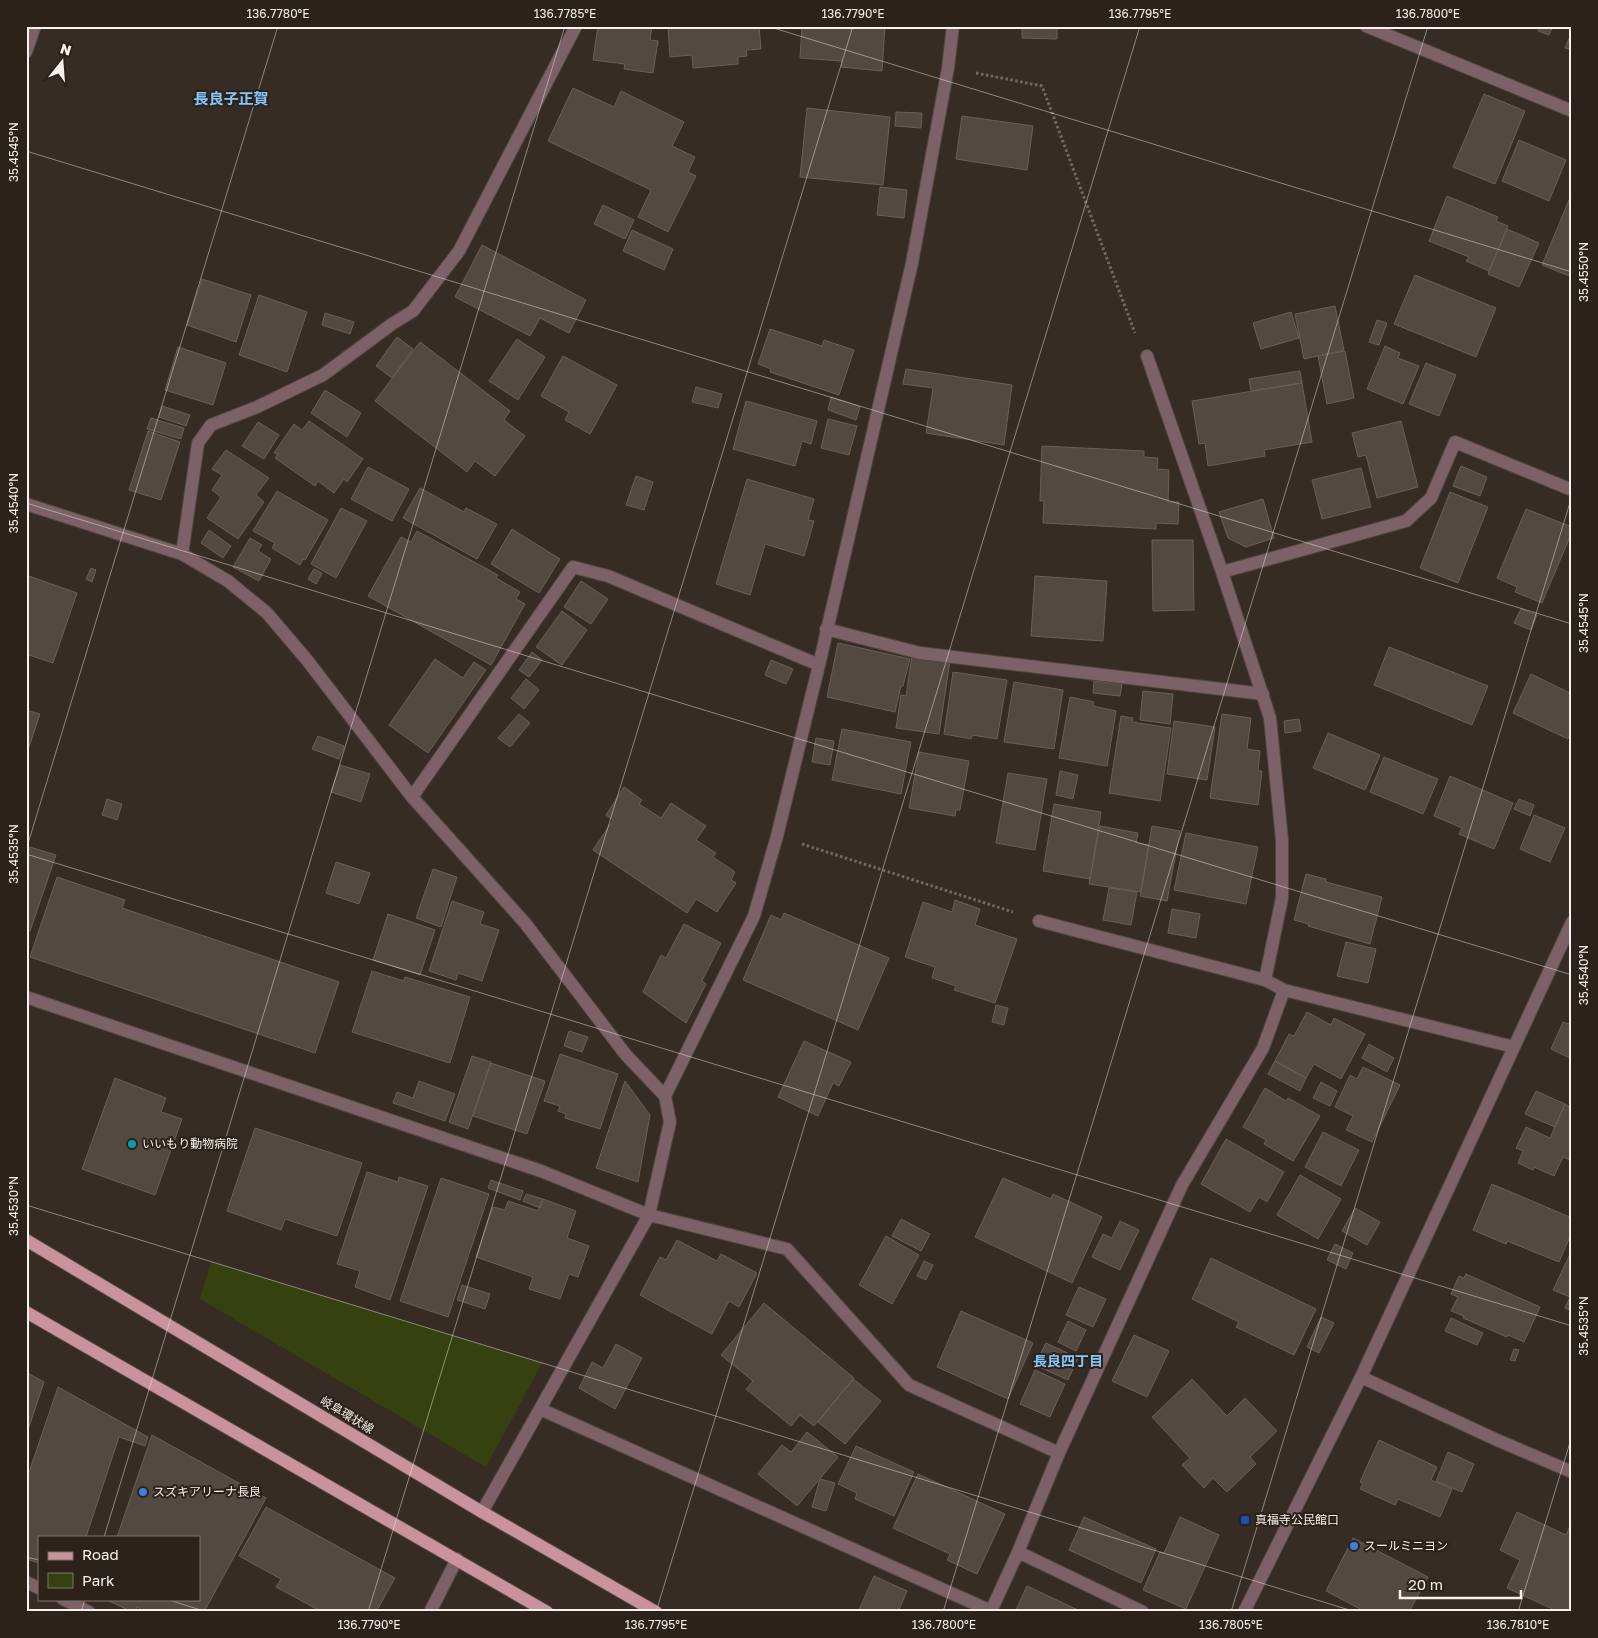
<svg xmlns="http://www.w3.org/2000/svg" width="1598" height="1638" viewBox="0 0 1598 1638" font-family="'Golos Text','Noto Sans JP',sans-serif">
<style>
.green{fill:#354210}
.building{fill:#544940;stroke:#6b5f56}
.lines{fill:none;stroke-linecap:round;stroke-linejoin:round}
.minor-casing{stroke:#514840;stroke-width:14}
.major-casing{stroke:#514840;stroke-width:14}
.path{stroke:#726962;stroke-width:3;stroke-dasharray:2.5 2.5;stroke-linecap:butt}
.minor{stroke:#7c6166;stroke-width:12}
.major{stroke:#c9929d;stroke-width:12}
.ticks{fill:none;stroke:#f9f2ed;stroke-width:1;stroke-opacity:0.45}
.culture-dot{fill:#0f9aa8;stroke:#2c221a;stroke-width:2}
.shop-dot{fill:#3f7fe0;stroke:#2c221a;stroke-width:2}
.transit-dot{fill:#1a4fb4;stroke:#2c221a;stroke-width:2}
.labels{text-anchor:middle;stroke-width:4;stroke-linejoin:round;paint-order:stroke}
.poi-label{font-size:12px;fill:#f9f2ed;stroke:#2c221a;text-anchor:start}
.street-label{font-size:12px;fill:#f9f2ed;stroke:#2c221a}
.neighbourhood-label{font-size:14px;font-weight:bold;fill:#84c8fb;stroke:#2c221a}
.quarter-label{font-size:15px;font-weight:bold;fill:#84c8fb;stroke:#2c221a}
.neatline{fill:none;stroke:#f9f2ed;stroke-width:2}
.ticks-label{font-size:12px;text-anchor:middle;fill:#f9f2ed}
</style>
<rect width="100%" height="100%" fill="#362c24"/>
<path class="green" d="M211,1262L542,1363L486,1467L200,1299Z"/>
<path class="building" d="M598,26H652L650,40L658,41L653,73L624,69L625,64L593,60Z
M668,26H759L761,49L746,50L747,56L738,57V64L693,68L692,55L670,57Z
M802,26H885L882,71L841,67L842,61L800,58Z
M1022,26H1057V39L1022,38Z
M1540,26H1553L1549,35L1538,31Z
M1572,32V50L1565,48Z
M573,88L614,107L621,91L684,122L672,146L695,157L688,172L696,176L668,232L638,217L651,190L548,141Z
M1484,94L1525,111L1495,184L1453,167Z
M807,108L890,117L883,185L800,177Z
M896,112L922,113L921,128L895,126Z
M962,116L1033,126L1027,170L956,159Z
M1519,140L1566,160L1549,201L1502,181Z
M880,187L907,190L904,218L877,215Z
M1572,193V277L1542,265Z
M1447,196L1498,217L1496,221L1508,226L1489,271L1466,261L1469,257L1429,241Z
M603,205L634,220L625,239L594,224Z
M1507,229L1539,243L1519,287L1488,274Z
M632,230L673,249L664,270L623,251Z
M482,245L586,300L569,333L540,318L530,336L455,297Z
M1415,275L1496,308L1476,357L1394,324Z
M202,279L251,295L236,342L187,325Z
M259,295L307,312L287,372L239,355Z
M1335,306L1344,350L1304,359L1295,314Z
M1291,312L1299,338L1261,349L1253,323Z
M325,313L354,322L350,334L322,325Z
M1377,320L1387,323L1379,345L1369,342Z
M770,329L822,346L824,340L854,350L839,395L770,372L771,369L758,364Z
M397,337L413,349L392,378L376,366Z
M517,339L545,357L518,400L489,381Z
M420,342L510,411L504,420L525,436L495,476L475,461L467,472L375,401Z
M1385,346L1400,353L1398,358L1419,366L1403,404L1367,389Z
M178,347L226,363L213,405L165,390Z
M1345,351L1354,398L1327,404L1318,356Z
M563,356L617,385L590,434L565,420L569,412L541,396Z
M1426,363L1456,375L1439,416L1409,404Z
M906,369L1012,385L1004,445L926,433L933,388L903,384Z
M1300,371L1302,383L1251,391L1249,379Z
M1302,383L1312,442L1264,450L1265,456L1208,466L1205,443L1199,444L1192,401Z
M696,387L722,394L718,408L692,402Z
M325,390L361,413L347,437L311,413Z
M831,397L860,407L856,420L828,410Z
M746,401L817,421L811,444L802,441L795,466L733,449Z
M162,406L190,415L186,426L159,417Z
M151,418L184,428L181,439L147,429Z
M828,419L857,426L849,455L821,448Z
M309,421L363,459L347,482L344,479L334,493L318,481L315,486L275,458L278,454L274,453L294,424L302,430Z
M1401,421L1418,487L1377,498L1366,455L1358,457L1352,433Z
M258,422L279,435L264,459L242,446Z
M148,431L180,442L161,500L129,490Z
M1042,446L1144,451V457L1158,458L1157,469L1169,470L1168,502H1179L1178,524L1156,523V529L1043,523L1044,501H1040Z
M226,450L269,478L256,495L264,502L238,539L207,518L221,497L212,490L222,475L212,469Z
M1461,466L1487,477L1480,496L1453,486Z
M368,467L409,489L392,521L351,499Z
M1361,468L1371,507L1322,519L1312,480Z
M636,476L653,482L644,510L626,505Z
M747,479L814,499L808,520L814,521L804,556L765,544L750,595L716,584Z
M420,488L464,512L466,508L497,524L477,559L403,518Z
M277,491L328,520L305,560L303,559L300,565L272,548L275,543L253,531Z
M1450,492L1488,507L1458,583L1420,568Z
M1263,499L1274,538L1246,547L1228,538L1219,512Z
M341,508L367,521L336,578L311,564Z
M1526,509L1572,527V532L1542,603L1515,592L1517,587L1497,578Z
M512,529L560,559L539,593L491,564Z
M209,530L231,546L223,558L201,543Z
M417,531L498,575L496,578L520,592L516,599L525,604L491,665L368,596L401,537L411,542Z
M250,538L262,545L258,551L271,559L259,581L233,567Z
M1152,540H1193L1194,610L1153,611Z
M91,568L96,570L92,582L86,579Z
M314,569L322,573L316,584L308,579Z
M26,575L77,593L53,663L26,654Z
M1035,576L1107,581L1103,641L1031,636Z
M581,581L608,599L591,624L564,607Z
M1521,609L1537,615L1531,630L1514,623Z
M562,611L587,630L562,665L536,647Z
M838,643L910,659L903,686H901L895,712L827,697Z
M1389,647L1488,686L1472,725L1374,685Z
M532,652L542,660L529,677L519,670Z
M912,655L950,661L939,734L896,728L901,695L906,696Z
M435,659L463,678L474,662L486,670L428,753L389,725Z
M771,660L793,669L786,684L765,675Z
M953,672L1007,680L997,739L972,735L971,739L944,734Z
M1531,674L1572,694V731L1568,739L1513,713Z
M526,679L539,690L524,709L511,698Z
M1094,681L1122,684L1120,696L1093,693Z
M1014,682L1063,690L1054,749L1004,742Z
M1143,691L1173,694L1170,724L1140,720Z
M1070,697L1094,702L1093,706L1116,711L1107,766L1059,758Z
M26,710L40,714L26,756Z
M519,714L530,723L510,747L498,738Z
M1222,714L1251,718L1247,749L1260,751L1258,771H1262L1258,805L1210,798Z
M1121,716L1133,718L1132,722L1171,728L1160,801L1109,793Z
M1299,719L1301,731L1285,733L1284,721Z
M1174,721L1215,727L1207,780L1167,774Z
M842,729L911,742L901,794L832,780Z
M1328,733L1380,755L1365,790L1313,768Z
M318,736L344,746L339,759L312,749Z
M816,738L834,741L830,765L812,762Z
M919,752L969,761L960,810H956L955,816L909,808Z
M1384,757L1438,779L1423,814L1370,792Z
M340,765L370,774L361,802L331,792Z
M1060,771L1078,775L1073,799L1056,795Z
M1008,773L1047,779L1035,850L996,843Z
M1450,776L1513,803L1494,849L1459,834L1462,828L1434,816Z
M624,787L642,800L639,804L661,818L671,803L706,826L696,840L716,853L713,857L735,872L731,880L736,883L717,912L696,899L687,913L593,850L613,820L606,815Z
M107,799L122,804L117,820L102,815Z
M1519,799L1534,805L1530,816L1514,809Z
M1054,804L1101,812L1090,879L1043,871Z
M1534,815L1565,828L1550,862L1520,849Z
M1100,826L1138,833L1136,843L1149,845L1141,892L1089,884Z
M1152,826L1180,831L1167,901L1140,896Z
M1186,833L1258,847L1246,904L1174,890Z
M30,847L56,855L30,931L26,930V857Z
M336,862L370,873L359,904L326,893Z
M433,869L457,877L441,927L416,918Z
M1306,874L1326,879V882L1382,897L1370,944L1308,926L1309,924L1294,920Z
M57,877L125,900L122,908L339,982L315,1053L30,957Z
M1109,888L1137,892L1131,925L1103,920Z
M955,900L980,909L975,925L1017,939L995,1003L954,990L956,986L932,978L935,967L905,957L923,902L952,912Z
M452,901L484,912L480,924L499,930L482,981L458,973L456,980L429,971Z
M1172,909L1200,914L1196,938L1168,933Z
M784,913L889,958L858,1030L743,980L771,915L781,920Z
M388,914L435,930L420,975L373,960Z
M684,924L721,943L702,981L706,984L686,1023L643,992L661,955L666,958Z
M1346,942L1376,949L1368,983L1337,976Z
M372,971L404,981L405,977L470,997L450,1063L352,1032Z
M996,1005L1008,1008L1004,1025L992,1022Z
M1307,1012L1331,1025L1334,1018L1365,1034L1341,1079L1314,1064L1306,1078L1275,1061L1289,1034L1294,1036Z
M1563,1022L1572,1025V1059L1551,1049Z
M569,1031L588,1037L582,1052L564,1046Z
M804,1041L851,1062L839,1086L833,1083L818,1116L778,1097Z
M1369,1044L1394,1058L1387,1072L1362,1058Z
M560,1054L618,1074L600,1129L565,1118L566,1114L558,1111L560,1106L544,1101Z
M472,1056L491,1062L468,1129L449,1122Z
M1275,1061L1306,1078L1300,1091L1268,1074Z
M491,1063L545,1081L527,1134L473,1116Z
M1363,1067L1400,1085L1372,1142L1346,1130L1353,1116L1335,1107L1350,1075L1357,1079Z
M115,1078L166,1098L161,1112L182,1119L155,1195L82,1169Z
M419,1081L455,1094L445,1121L393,1103L397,1092L413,1098Z
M625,1081L650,1115L638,1182L596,1168Z
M1321,1082L1337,1091L1330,1106L1313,1098Z
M1265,1088L1286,1101L1288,1098L1320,1116L1293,1161L1264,1144L1266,1140L1243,1127Z
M1536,1091L1565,1104L1555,1127L1525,1114Z
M1565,1104L1572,1108V1161L1563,1157L1554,1176L1534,1167L1533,1170L1518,1163L1523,1151L1516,1148L1526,1127L1550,1138Z
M255,1128L362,1163L337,1236L285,1219L281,1230L227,1211Z
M1323,1132L1359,1150L1341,1186L1305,1167Z
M1226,1139L1284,1172L1267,1202L1259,1197L1250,1212L1201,1184Z
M367,1172L398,1182L399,1177L428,1186L390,1300L355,1287L360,1271L337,1264Z
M1300,1175L1341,1199L1318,1239L1277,1215Z
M441,1178L489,1194L448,1317L400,1301Z
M1003,1178L1051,1199L1053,1194L1102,1217L1072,1283L975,1237Z
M491,1180L523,1191L520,1200L488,1188Z
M1492,1184L1572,1218V1232L1559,1262L1507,1241L1506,1244L1473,1230Z
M526,1194L543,1199L540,1208L523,1201Z
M543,1199L576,1211L567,1238L589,1246L578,1277L569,1274L560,1299L529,1289L533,1277L476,1257L493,1207L505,1210L508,1201L538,1211Z
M1355,1208L1380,1222L1367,1245L1342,1231Z
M901,1219L930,1234L921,1251L892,1236Z
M1120,1221L1139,1230L1120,1270L1092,1257L1103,1234L1112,1238Z
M886,1236L919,1255L892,1304L859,1285Z
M677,1240L717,1261L721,1254L757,1273L739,1307L729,1301L712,1334L640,1295L660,1257L666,1260Z
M1335,1244L1353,1253L1346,1269L1327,1260Z
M1572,1250V1311L1565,1308L1570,1297L1553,1290Z
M1211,1258L1316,1309L1294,1355L1236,1327L1239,1322L1192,1299Z
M924,1261L933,1265L926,1280L917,1276Z
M1466,1274L1540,1307L1524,1342L1508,1335L1507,1337L1463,1318L1464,1316L1451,1311L1458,1297L1451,1294L1459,1276L1464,1278Z
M462,1285L490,1294L485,1309L457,1300Z
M1079,1287L1106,1299L1093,1327L1066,1315Z
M764,1303L854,1378L814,1426L800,1415L791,1426L746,1389L753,1381L721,1355Z
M961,1311L1033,1343L1008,1399L937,1367Z
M1321,1317L1334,1323L1319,1353L1307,1347Z
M1451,1318L1483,1333L1477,1345L1445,1331Z
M1068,1321L1086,1330L1076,1351L1058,1342Z
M1134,1335L1169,1351L1147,1397L1112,1381Z
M1046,1343L1078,1358L1068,1380L1035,1365Z
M616,1344L642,1358L615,1409L579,1388L592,1362L603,1368Z
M1514,1349L1519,1350L1515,1361L1510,1360Z
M1035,1370L1065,1384L1050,1417L1020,1404Z
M26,1372L44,1382L26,1436Z
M853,1379L881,1401L845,1444L818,1422Z
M1192,1379L1227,1416L1245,1398L1277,1431L1250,1457L1256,1464L1227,1492L1213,1478L1204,1488L1182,1465L1190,1458L1152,1417Z
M58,1387L148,1437L145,1446L119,1437L86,1537H39V1563L26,1559V1481Z
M807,1432L838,1457L797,1506L758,1474L782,1445L791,1452Z
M152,1435L266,1498L204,1612H145L137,1607L135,1612H132L105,1599H199V1537H117Z
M1379,1440L1437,1467L1431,1480L1452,1489L1440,1517L1398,1499L1395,1505L1360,1489L1363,1483L1360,1482Z
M856,1446L914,1472L894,1516L855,1499L857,1493L838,1484Z
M1448,1452L1474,1464L1462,1492L1436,1481Z
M918,1474L1005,1514L977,1574L947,1560L950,1554L893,1528Z
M820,1479L835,1483L826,1511L812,1507Z
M266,1507L395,1578L376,1612H322L276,1587L281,1579L239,1556Z
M1517,1512L1566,1535L1570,1526L1572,1527V1612H1559L1507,1588L1520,1560L1500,1550Z
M1084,1517L1156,1549L1141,1583L1069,1550Z
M1180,1517L1219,1535L1186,1609L1143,1590L1160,1552L1164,1553Z
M1353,1538L1428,1577L1409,1612H1366L1326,1591Z
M874,1576L907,1591L898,1612H858Z
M1027,1586L1078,1610L1077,1612H1015Z"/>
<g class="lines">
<g class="minor-casing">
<path id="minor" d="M1366,26L1572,111
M26,52L35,26
M1147,356L1222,572L1270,718L1282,840V898L1265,980L1284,990
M26,504L182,554L228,581L267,613L307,660L412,797L525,923L626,1055L665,1096L670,1122L649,1215L482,1512
M182,554L198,443L211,425L257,407L323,375L392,324L413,311L459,251L576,26
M1222,572L1406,521L1431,498L1455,442L1572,490
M826,629L920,653L1263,694
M412,797L573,567L608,576L819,665
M1039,921L1265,980
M26,997L541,1171L649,1215L787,1249L909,1385L1059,1453
M665,1096L754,916L777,836L819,665L912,263L948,68L953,26
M1361,1377L1497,1440L1572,1472
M540,1409L991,1611L1018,1552
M26,1582L39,1588
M63,1599L89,1612
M430,1612L457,1559
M1143,1612L1018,1552L1059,1453L1182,1185L1263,1048L1284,990L1514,1047
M1244,1612L1361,1377L1572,922"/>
</g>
<g class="major-casing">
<path id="major" d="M26,1240L482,1512L656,1612
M26,1312L547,1612"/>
</g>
<path class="path" d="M976,73L1042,86L1135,333
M802,844L1013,912"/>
<use href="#minor" class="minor"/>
<use href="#major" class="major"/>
</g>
<path class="ticks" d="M767,26L1572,272M26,151L1572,624M26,503L1572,975M26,850L278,26M26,854L1572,1326M26,1205L1356,1612M104,1537L565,26M26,1557L39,1560M166,1599L207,1612M81,1612L85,1599M368,1612L853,26M656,1612L1140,26M943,1612L1428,26M1231,1612L1572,496M1518,1612L1572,1436"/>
<circle class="culture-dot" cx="132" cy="1144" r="5"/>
<g class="shop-dot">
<circle cx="143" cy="1492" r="5"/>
<circle cx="1354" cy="1546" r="5"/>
</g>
<rect class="transit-dot" x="1240" y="1515" width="10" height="10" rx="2.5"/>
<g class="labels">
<g class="poi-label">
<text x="142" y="1148">いいもり動物病院</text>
<text x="153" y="1496">スズキアリーナ長良</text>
<text x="1255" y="1524">真福寺公民館口</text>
<text x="1364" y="1550">スールミニヨン</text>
</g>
<g class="street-label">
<text transform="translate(347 1415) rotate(31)" y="4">岐阜環状線</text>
</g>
<g class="neighbourhood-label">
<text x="1068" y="1366">長良四丁目</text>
</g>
<g class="quarter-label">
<text x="231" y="104">長良子正賀</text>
</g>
</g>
<rect width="1598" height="1638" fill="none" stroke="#2c221a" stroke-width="55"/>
<rect x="38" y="1536" width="162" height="65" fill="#2c221a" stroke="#7e756e"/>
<rect x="48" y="1552" width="25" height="8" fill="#c9929d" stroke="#7e756e"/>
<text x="82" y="1560" font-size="15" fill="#f9f2ed">Road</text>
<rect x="48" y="1573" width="25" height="15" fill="#354210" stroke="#7e756e"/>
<text x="82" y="1586" font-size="15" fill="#f9f2ed">Park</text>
<g transform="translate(62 62) rotate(17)" stroke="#2c221a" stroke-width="4" paint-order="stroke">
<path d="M0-4L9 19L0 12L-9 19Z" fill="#f9f2ed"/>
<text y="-8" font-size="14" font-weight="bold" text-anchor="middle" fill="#f9f2ed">N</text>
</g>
<path d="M1400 1590v8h121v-8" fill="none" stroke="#f9f2ed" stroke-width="2.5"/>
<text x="1408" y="1590" font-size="15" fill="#f9f2ed" stroke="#2c221a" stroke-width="4" paint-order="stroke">20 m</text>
<rect x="28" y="28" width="1542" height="1582" class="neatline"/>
<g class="ticks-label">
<text x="278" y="18">136.7780°E</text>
<text x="565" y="18">136.7785°E</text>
<text x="853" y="18">136.7790°E</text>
<text x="1140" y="18">136.7795°E</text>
<text x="1428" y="18">136.7800°E</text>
<text transform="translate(14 152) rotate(-90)" y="4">35.4545°N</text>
<text transform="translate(1584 272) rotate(-90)" y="4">35.4550°N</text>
<text transform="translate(14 503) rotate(-90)" y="4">35.4540°N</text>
<text transform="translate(1584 623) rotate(-90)" y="4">35.4545°N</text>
<text transform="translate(14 854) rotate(-90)" y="4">35.4535°N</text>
<text transform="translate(1584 975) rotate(-90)" y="4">35.4540°N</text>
<text transform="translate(14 1206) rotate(-90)" y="4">35.4530°N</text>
<text transform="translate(1584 1326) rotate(-90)" y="4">35.4535°N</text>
<text x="369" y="1629">136.7790°E</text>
<text x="656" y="1629">136.7795°E</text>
<text x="944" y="1629">136.7800°E</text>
<text x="1231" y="1629">136.7805°E</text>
<text x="1518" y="1629">136.7810°E</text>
</g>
</svg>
